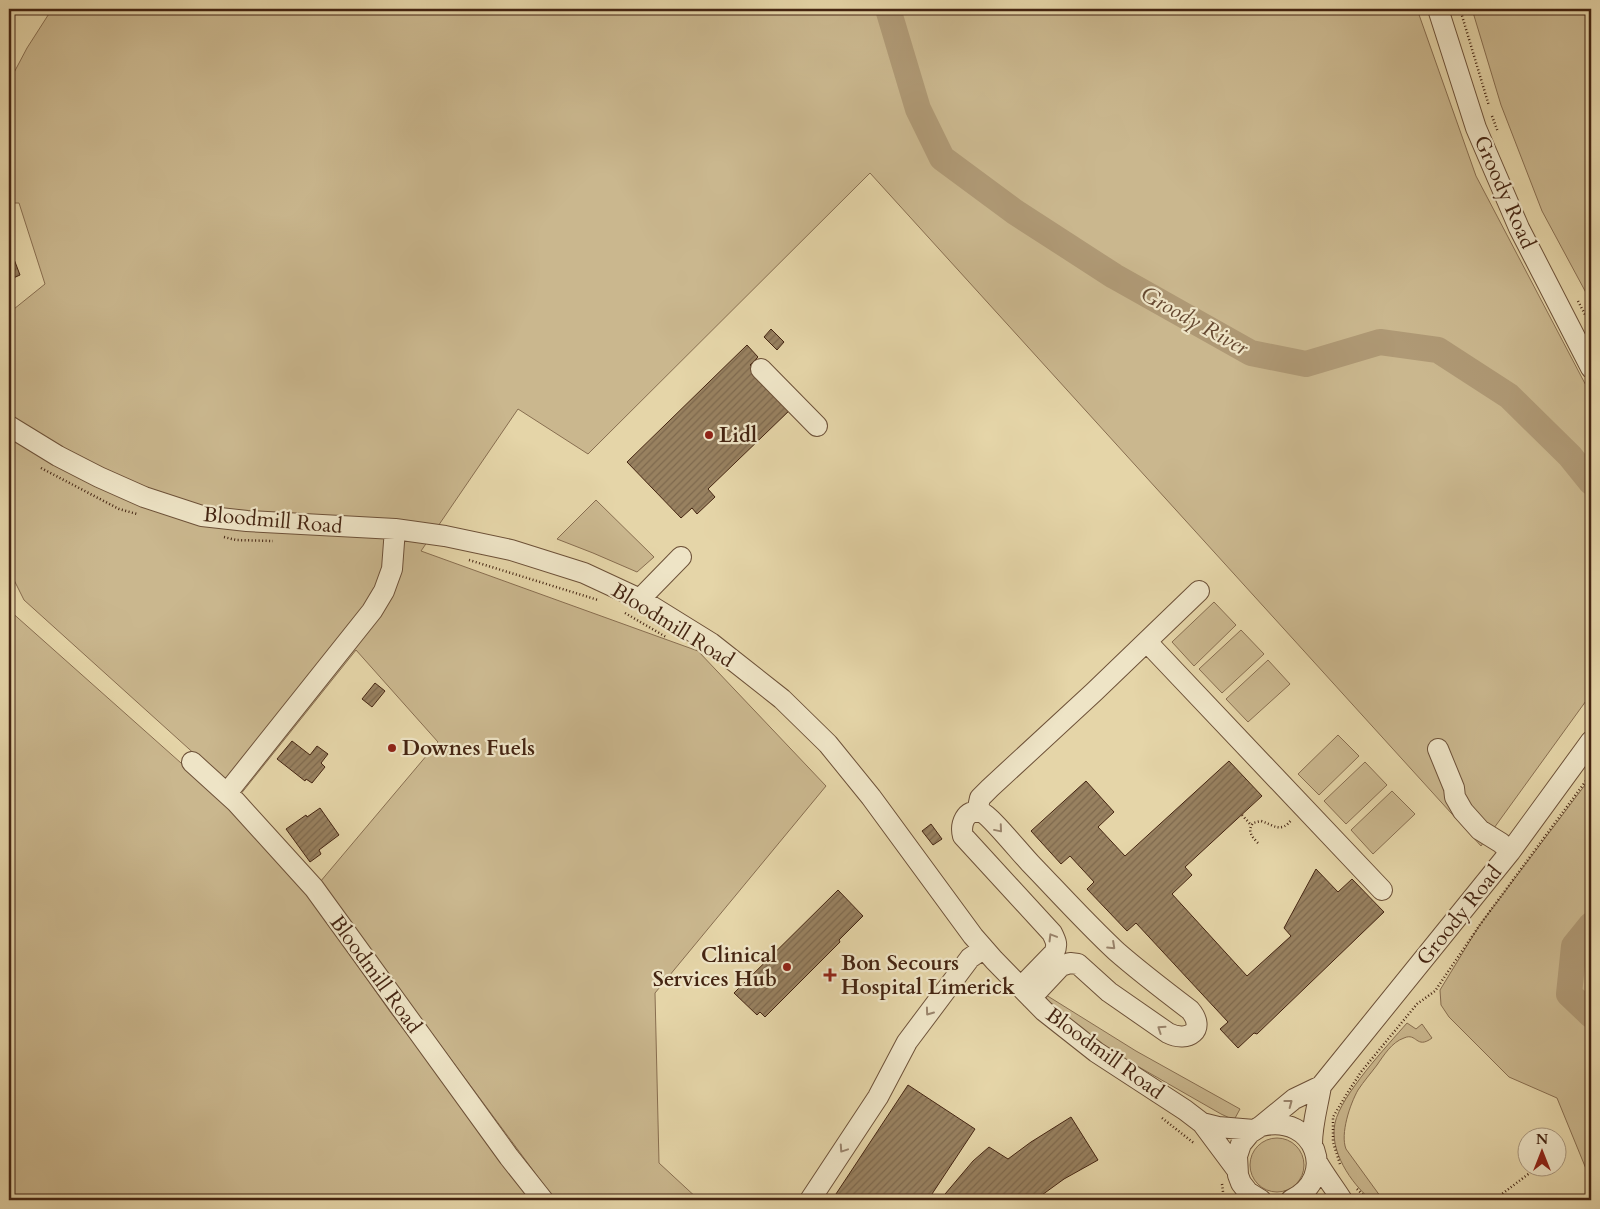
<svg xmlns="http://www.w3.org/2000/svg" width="1600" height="1209" viewBox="0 0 1600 1209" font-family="Cardo,serif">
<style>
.green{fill:#cab78e;stroke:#886e50}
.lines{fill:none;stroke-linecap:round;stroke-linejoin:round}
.river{stroke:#af9975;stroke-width:26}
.building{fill:url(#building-hatch);stroke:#452512}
.minor-casing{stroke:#6d5138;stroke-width:22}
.path{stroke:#452512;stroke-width:2.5;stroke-dasharray:1 2.5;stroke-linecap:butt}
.minor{stroke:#eee4c6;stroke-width:20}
.oneway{stroke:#9a846c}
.poi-dot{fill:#8f2418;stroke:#eee4c6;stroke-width:2}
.labels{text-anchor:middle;stroke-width:4.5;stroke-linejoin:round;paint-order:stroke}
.street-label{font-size:21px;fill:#452512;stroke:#eee4c6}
.poi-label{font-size:21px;font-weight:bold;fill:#452512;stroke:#eee4c6;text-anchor:start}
.water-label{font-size:22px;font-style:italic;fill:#654830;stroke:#eee4c6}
</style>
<defs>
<pattern id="building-hatch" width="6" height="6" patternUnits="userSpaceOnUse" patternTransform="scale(1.25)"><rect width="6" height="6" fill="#988160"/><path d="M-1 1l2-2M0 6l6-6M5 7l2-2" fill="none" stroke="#7e694e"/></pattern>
</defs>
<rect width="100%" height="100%" fill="#e5d5a8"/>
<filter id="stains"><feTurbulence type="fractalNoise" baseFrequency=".004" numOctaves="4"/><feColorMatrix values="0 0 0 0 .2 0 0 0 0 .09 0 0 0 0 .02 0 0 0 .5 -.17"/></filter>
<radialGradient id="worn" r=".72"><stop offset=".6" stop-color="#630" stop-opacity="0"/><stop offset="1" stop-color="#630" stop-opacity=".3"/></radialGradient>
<path class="green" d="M52,9H1417L1476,176L1591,395V694L1481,846L870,173L588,454L518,409L421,551L698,651L826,786L655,993L659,1163L699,1200H555L320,882L438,742L356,650L240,795L24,600L9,570V313L45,284L19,203H9V82L27,48Z
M1472,9H1591V302L1542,211L1501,105Z
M596,500L654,557L637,572L593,553L557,539Z
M1214,602L1236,625L1194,666L1172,642Z
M9,610L226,803L306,893L391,1013L535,1200H9Z
M1241,630L1264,654L1222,693L1199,669Z
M1268,660L1290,684L1248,722L1226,699Z
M1338,735L1359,756L1319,795L1298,774Z
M1365,762L1387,785L1346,824L1324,801Z
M1591,777V1181L1557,1098L1509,1077L1449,1017L1441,1005L1440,990L1479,926Z
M1392,791L1415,814L1373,854L1351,830Z
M1046,995L1136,1051L1240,1109L1234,1120L1221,1114L1104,1047L1078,1030L1046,999Z
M1407,1023L1416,1029L1422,1024L1432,1038C1416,1050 1417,1032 1404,1038C1392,1042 1384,1055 1377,1065C1371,1073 1364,1081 1358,1090C1350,1104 1340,1134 1346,1149L1383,1200H1371C1351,1183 1329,1151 1335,1123C1341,1095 1387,1046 1407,1023Z
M1250 1165a27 27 0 1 1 54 0a27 27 0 1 1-54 0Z"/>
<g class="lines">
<path class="river" d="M888,9L918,109L942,158L1015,212L1114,276L1251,353L1306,364L1380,342L1438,350L1509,396L1570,456L1591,482
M1591,925L1574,946L1569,994L1591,1015"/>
</g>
<path class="building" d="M9,246L20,275L9,280Z
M771,329L784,342L777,350L764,337Z
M747,345L758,357L750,365L792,408L708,489L715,497L697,514L692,508L681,518L627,462Z
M375,683L385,691L372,707L362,699Z
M292,741L310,755L317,746L328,754L321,763L325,767L312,783L306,779L305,781L277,759Z
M1229,761L1262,796L1185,867L1192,875L1172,894L1247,976L1291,936L1284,928L1316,869L1338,892L1352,879L1384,912L1257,1034L1254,1033L1238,1048L1220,1029L1228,1022L1136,923L1127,931L1087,889L1094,882L1070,856L1061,864L1031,831L1086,781L1114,812L1098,827L1125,856Z
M320,808L339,835L319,850L321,854L310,862L286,829L306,815L307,817Z
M931,824L942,839L933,845L922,831Z
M838,890L863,916L839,940L840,942L765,1017L760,1012L757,1015L734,993Z
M908,1085L975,1129L928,1200H832Z
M1071,1117L1098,1160L1064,1179L1035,1200H940L973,1161L989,1147L1008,1159L1031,1142Z"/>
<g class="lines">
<g class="minor-casing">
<path id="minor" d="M1438,9L1476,128L1519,228L1591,368
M761,369L817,426
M9,426L58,456L99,477L144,497L202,516L247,521L395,529L445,536L511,550L584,573L640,599L711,643L782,699L828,744L871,797L973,936L994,960L1044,1011L1096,1052L1185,1110L1202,1123L1237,1170
M640,599L681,557
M1147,642L1382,890
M1438,749L1454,788L1455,797L1463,811L1480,830L1501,843L1510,852
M192,762L236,802L314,888L509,1157L543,1200
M227,793L372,611L384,591L392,569L395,529
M977,812L980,798L990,788L1094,692L1199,591
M1021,987L1054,953C1058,945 1056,941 1052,933L963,836C960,825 965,808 981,812C990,815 1022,855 1031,864C1059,893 1086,923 1116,951C1140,972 1165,991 1190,1010C1207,1030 1188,1043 1168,1033L1109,992L1078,964L1070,963L1061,966L1031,998
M1202,1123L1218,1127L1254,1130
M1261,1126C1316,1113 1338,1178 1291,1200
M1312,1144C1312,1124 1318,1105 1321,1086
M1317,1162C1325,1176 1334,1187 1342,1200
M810,1200L878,1097L907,1042L970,958L983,949
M1261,1200L1248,1192L1241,1183L1238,1175L1237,1156L1241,1144L1250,1133L1261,1126L1294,1099L1321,1086L1510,852L1591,741"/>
</g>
<path class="path" d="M1460,9L1489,106
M1492,116L1498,132
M1578,301L1591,326
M41,468L119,509L137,514
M224,537L236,540L273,541
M469,560L598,600
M625,613L666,637
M1242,815L1251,825
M1258,843C1252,837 1247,831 1253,823L1261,821C1274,825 1281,834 1292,819
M1162,1118L1195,1144
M1340,1164L1333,1142V1117L1348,1092L1361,1072L1417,1004L1435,991L1479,926L1591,774
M1222,1184L1224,1200
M1357,1189L1368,1200
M1494,1200L1539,1166"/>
<use href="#minor" class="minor"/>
</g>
<defs><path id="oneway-chevron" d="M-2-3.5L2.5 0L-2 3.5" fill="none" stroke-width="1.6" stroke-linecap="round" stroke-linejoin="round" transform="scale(1.25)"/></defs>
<g class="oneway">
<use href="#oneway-chevron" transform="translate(999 829) rotate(50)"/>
<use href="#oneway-chevron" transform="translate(1052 937) rotate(-121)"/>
<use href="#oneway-chevron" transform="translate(1112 946) rotate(43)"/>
<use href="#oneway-chevron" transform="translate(929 1012) rotate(126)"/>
<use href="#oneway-chevron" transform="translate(1161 1029) rotate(-146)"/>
<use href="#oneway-chevron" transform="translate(1289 1103) rotate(-37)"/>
<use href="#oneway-chevron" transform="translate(843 1149) rotate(124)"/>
</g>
<g class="poi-dot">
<circle cx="709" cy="435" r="5"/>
<circle cx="392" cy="748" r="5"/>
<circle cx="787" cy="967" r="5"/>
<path d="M827.5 967.5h5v5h5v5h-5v5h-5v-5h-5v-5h5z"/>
</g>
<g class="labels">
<g class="street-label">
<text transform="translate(1505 192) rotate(66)" y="7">Groody Road</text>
<text transform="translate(273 520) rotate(5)" y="7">Bloodmill Road</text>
<text transform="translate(673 625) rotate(32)" y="7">Bloodmill Road</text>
<text transform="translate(1459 915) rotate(-51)" y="7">Groody Road</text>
<text transform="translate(376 974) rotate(54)" y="7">Bloodmill Road</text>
<text transform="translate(1105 1053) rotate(36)" y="7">Bloodmill Road</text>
</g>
<g class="poi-label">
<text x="719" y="442">Lidl</text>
<text x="402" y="755">Downes Fuels</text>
<text x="777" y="962" text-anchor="end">Clinical<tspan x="777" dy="24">Services Hub</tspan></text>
<text x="841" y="970">Bon Secours<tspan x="841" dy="24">Hospital Limerick</tspan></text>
</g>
<g class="water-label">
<text transform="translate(1195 320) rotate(29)" y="8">Groody River</text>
</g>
</g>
<rect width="1600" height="1209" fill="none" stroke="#e5d5a8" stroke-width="30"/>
<rect x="10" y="10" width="1580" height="1189" fill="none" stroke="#452512" stroke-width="2.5"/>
<rect x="15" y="15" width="1570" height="1179" fill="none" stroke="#452512"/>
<g transform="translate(1542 1152)"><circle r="24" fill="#eee4c6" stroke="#aa987e"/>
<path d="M0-4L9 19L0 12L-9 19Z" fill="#8f2418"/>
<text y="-8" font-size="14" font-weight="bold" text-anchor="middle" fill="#452512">N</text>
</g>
<rect width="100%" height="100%" filter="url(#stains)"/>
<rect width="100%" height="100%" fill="url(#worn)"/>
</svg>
